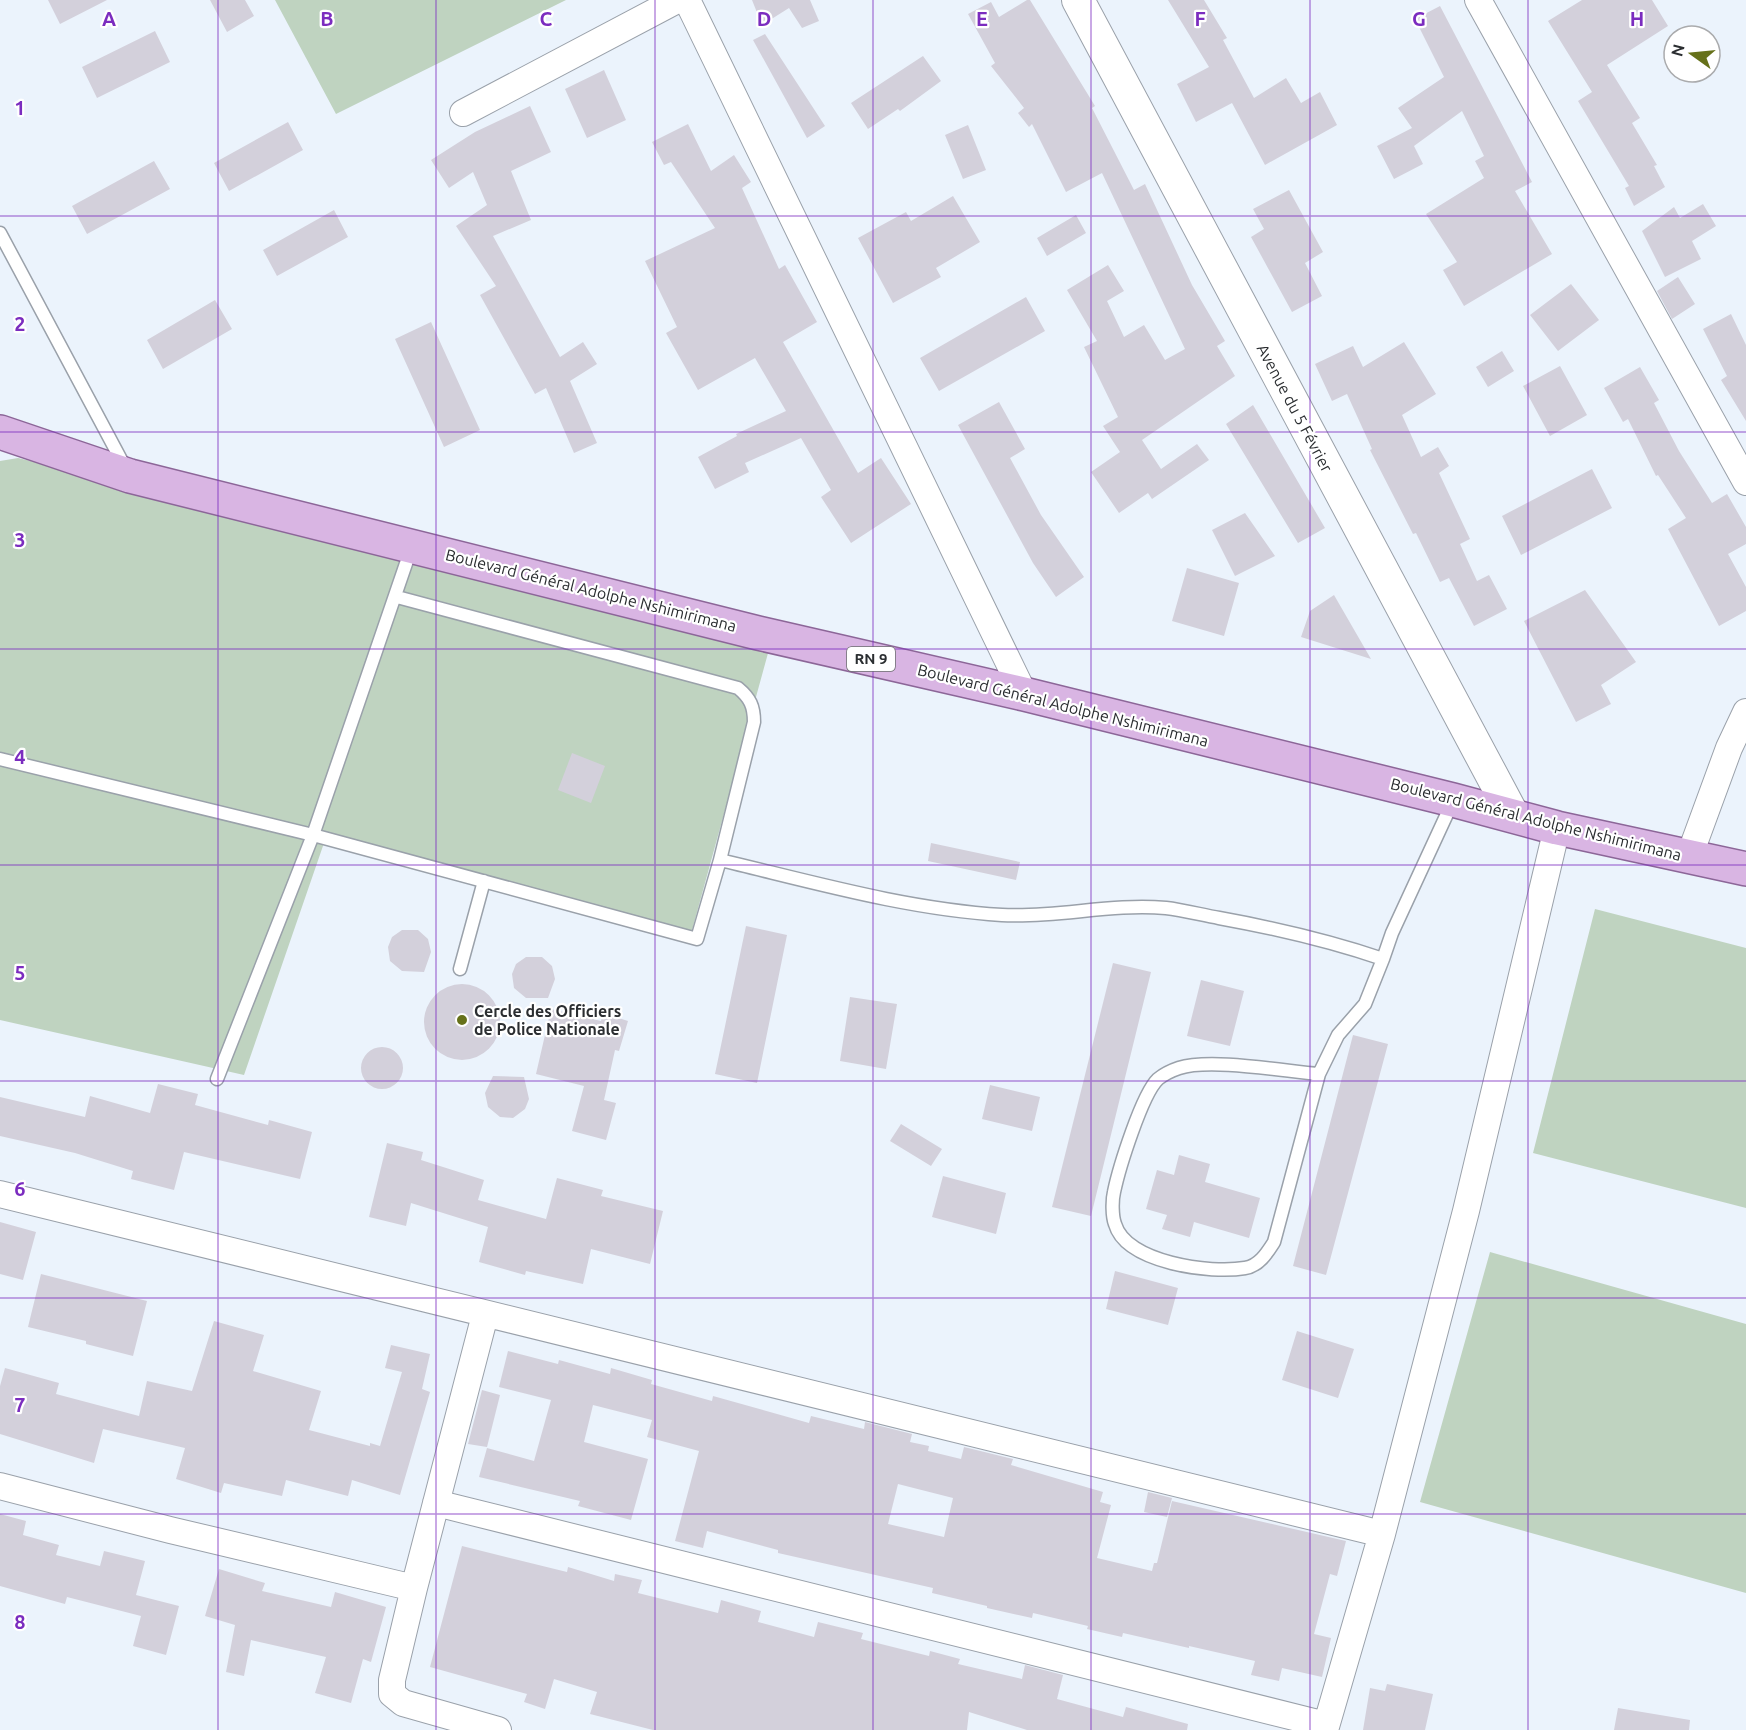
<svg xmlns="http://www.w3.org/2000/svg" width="1746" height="1730" viewBox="0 0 1746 1730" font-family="Ubuntu,sans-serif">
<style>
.green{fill:#bfd3c0}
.building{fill:#d3d0db;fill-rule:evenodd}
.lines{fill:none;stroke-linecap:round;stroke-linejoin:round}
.service-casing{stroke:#9aa1aa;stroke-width:15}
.minor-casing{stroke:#9aa1aa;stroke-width:28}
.tertiary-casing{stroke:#9aa1aa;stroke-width:34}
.primary-casing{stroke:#8c6698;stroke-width:36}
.service{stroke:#fff;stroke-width:12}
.minor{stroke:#fff;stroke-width:26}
.tertiary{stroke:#fff;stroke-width:32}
.primary{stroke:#d9b5e3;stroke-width:33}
.grid{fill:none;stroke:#7b2cbf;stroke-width:1.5;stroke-opacity:0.55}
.poi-dot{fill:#66711a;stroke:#fff;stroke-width:2}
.labels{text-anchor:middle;stroke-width:4.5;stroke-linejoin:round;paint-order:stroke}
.shield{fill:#fff;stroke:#6b6d6f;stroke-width:1.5}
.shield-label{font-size:15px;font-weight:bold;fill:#2b2e31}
.street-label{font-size:16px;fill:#2b2e31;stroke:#fff}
.poi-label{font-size:16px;font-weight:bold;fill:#2b2e31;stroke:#fff;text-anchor:start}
.grid-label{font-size:20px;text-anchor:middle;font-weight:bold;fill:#7b2cbf;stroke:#fff;stroke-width:4.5;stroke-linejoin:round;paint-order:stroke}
</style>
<rect width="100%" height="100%" fill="#ebf3fc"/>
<path class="green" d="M275,0H566L336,114Z
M18,458L773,635L691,934L324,843L244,1075L0,1020V461Z
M1595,909L1746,948V1208L1533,1153Z
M1490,1252L1746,1324V1593L1420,1502Z"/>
<path class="building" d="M48,0H107L60,24Z
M210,0H245L254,16L227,32Z
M752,0H810L819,21L802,28L789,8L762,25Z
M1027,0H1030L1095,106L1092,108L1134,190L1145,184L1192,285L1225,341L1217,346L1235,376L1142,440L1161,469L1197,444L1209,460L1152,499L1148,493L1119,513L1091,472L1120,452L1103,426L1118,417L1084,347L1097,341L1067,290L1108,265L1124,291L1107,301L1124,337L1144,325L1165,360L1185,349L1102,173L1066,192L1032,124L1029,127L1018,113L1024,108L991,66L995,63L968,14L991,2L999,17Z
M1168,0H1204L1227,38L1223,40L1254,98L1286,78L1301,103L1320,92L1337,125L1265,165L1232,103L1196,122L1177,84L1209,67Z
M1582,0H1652L1668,26L1607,65L1640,118L1632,123L1657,165L1654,166L1665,187L1634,206L1625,188L1629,186L1578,101L1592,92L1548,21Z
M1440,6L1532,182L1515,191L1552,254L1464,306L1443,270L1457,262L1426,214L1484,178L1475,161L1484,156L1462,111L1414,146L1423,164L1394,179L1377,146L1412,128L1398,108L1444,77L1415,19Z
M155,31L170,62L97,98L82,67Z
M765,34L825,126L807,138L753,40Z
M923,56L941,81L900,111L898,109L868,129L851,103Z
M604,70L626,120L587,138L565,89Z
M530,106L551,152L511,171L531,220L493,236L560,357L583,342L597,364L570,381L597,443L574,453L546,388L535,394L480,295L496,286L456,226L487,205L473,172L449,188L431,160L475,132Z
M288,122L303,150L229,191L214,163Z
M688,124L711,171L734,155L751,182L742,188L779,269L785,265L817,322L783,342L858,473L881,458L911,504L851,543L821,497L831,490L801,438L745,463L749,472L715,489L698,457L737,436L736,434L786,411L755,358L698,390L666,333L677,327L645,261L715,228L671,162L664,165L652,142Z
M968,125L986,170L963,179L945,135Z
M154,161L170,189L87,234L72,206Z
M1289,190L1323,252L1305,263L1322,296L1292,312L1251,237L1264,229L1253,209Z
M953,196L980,242L936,268L941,277L893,303L858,238L906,212L911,221Z
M1703,204L1716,226L1692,241L1701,259L1665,277L1642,231L1674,207L1680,218Z
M334,210L348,237L277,276L263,250Z
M1076,215L1086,233L1047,256L1037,238Z
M1678,277L1695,304L1672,319L1657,291Z
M1571,284L1599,320L1558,351L1530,315Z
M1026,297L1045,331L939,391L920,358Z
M215,300L232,329L163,369L147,340Z
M1731,314L1746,345V421L1721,380L1727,376L1703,329Z
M431,322L480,430L444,447L395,339Z
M1404,342L1436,394L1402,415L1421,457L1438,447L1449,466L1439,473L1470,539L1460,544L1477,581L1489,575L1507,609L1474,626L1449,578L1440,582L1416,533L1413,534L1370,450L1372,449L1347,394L1332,401L1315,364L1353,346L1363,367Z
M1502,351L1514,371L1488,387L1476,367Z
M1560,366L1587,415L1550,436L1523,386Z
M1640,367L1659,400L1654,403L1679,451L1712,503L1727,494L1746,527V544L1728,554L1746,587V611L1719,626L1668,529L1686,518L1658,475L1656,476L1628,419L1623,422L1604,388Z
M999,402L1025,449L1010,458L1041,515L1084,577L1056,597L1033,563L958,425Z
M1253,405L1325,528L1298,543L1226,424Z
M1592,469L1612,508L1521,555L1502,516Z
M1245,513L1275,556L1235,576L1212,530Z
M1187,568L1239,583L1224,636L1172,621Z
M1585,590L1636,662L1601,685L1611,704L1576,722L1524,621Z
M1334,595L1371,659L1301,637L1310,611Z
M572,753L605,766L591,803L558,790Z
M931,843L1020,862L1016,880L928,861Z
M746,926L787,935L757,1083L715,1074Z
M402,930H418L428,939L431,952L424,972L402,971L390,961L388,947L392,937Z
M526,957H542L552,966L555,979L548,998H526L514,988L512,974L516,964Z
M1113,963L1151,972L1091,1216L1052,1207Z
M1201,980L1244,991L1230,1046L1187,1036Z
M424 1022a38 38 0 1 1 76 0a38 38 0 1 1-76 0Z
M850,997L897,1004L886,1069L840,1061Z
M551,1009L601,1021L603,1013L628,1021L619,1051L615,1050L604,1100L616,1103L606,1140L572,1131L584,1086L536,1074Z
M1353,1035L1388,1044L1326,1275L1293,1266Z
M361 1068a21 21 0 1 1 42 0a21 21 0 1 1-42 0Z
M493,1076L524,1077L529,1099L525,1109L513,1118L500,1117L488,1107L485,1093Z
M158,1084L198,1094L195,1105L268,1125L269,1120L312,1132L300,1179L184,1152L174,1190L131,1179L133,1171L75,1153L0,1136V1097L85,1117L90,1096L150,1113Z
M990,1085L1040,1097L1032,1131L982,1119Z
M901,1124L942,1149L931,1166L890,1141Z
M387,1143L423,1152L421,1160L484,1180L478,1200L546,1219L557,1178L603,1190L601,1196L663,1211L650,1264L591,1249L583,1284L526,1271L525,1275L479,1262L488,1227L411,1203L406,1226L369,1217Z
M1179,1155L1210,1164L1205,1182L1260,1198L1249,1238L1194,1222L1190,1237L1162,1229L1167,1215L1146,1209L1157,1170L1174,1175Z
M943,1176L1006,1193L996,1234L932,1217Z
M0,1222L36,1232L23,1280L0,1274Z
M1115,1271L1178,1288L1168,1325L1106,1309Z
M41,1274L147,1301L133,1356L86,1344V1341L28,1327Z
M214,1321L264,1335L253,1371L321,1391L309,1430L370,1446V1443L380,1446L402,1372L385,1368L391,1345L430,1354L422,1389L430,1392L400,1495L352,1480L348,1496L286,1480L282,1496L224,1483L221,1493L176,1479L185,1448L103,1429L94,1463L0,1434V1386L5,1368L59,1383L56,1394L139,1416L147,1381L192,1391Z
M1297,1331L1354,1349L1338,1398L1282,1380Z
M508,1351L558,1364L559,1360L610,1374L611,1368L652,1380L651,1384L712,1401L713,1396L809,1423L811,1416L864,1429L865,1422L912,1434L910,1442L929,1446L928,1451L961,1459L964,1447L1013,1459L1011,1465L1103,1492L1100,1502L1111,1505L1097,1558L1152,1571L1154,1563H1157L1172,1501L1346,1541L1337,1576L1330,1574L1314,1634L1331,1638L1322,1677L1282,1668L1279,1681L1251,1675L1255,1661L1189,1646V1648L1123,1633L1122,1637L1087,1629L1088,1626L1033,1613L1032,1618L987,1608V1606L932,1593L933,1588L778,1553V1550L707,1531L703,1548L675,1541L699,1451L647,1437L652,1420L593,1405L584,1442L648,1459L631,1520L578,1506L580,1501L479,1477L487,1448L534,1461L551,1400L499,1387ZM898,1484L953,1498L944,1537L888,1524Z
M482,1390L500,1395L487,1447L468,1444Z
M1148,1492L1172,1498L1167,1517L1144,1512Z
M0,1514L26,1521L23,1535L59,1545L56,1555L100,1566L104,1551L145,1561L136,1595L179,1606L166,1655L133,1646L141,1616L67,1597L65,1604L0,1586Z
M462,1546L567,1572L568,1567L614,1581L615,1574L642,1580L638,1593L718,1613L721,1600L761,1611L758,1622L814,1637L818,1622L863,1633L861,1639L929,1656L930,1651L960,1659L958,1664L1022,1679L1025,1665L1063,1675L1057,1699L1123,1717L1126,1707L1188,1724L1187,1730H1027L969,1712L967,1730H653L590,1714L597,1692L554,1679L545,1709L524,1702L527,1694L430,1667Z
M219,1569L265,1583L262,1591L331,1607L335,1592L386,1607L371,1662L363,1659L351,1703L315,1693L326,1657L251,1640L244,1676L226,1672L235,1625L205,1616Z
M1387,1684L1433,1694L1425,1730H1363L1370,1688L1385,1691Z
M1618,1708L1690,1720L1689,1730H1614Z"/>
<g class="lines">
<g class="service-casing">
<path id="service" d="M0,233L126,469
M0,759L313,835L697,939L720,860L754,722C754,706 750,698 738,688L397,597
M720,860C813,882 906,909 1002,915C1057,918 1111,903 1166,908C1183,910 1202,915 1219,918C1274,928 1330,941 1383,959L1392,933L1453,801
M460,969L484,881
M1319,1074C1283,1071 1210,1058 1179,1068C1173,1070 1163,1075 1158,1079C1142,1094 1119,1168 1114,1192C1112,1200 1112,1216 1115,1224C1126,1263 1211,1274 1245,1268C1259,1266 1267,1253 1274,1242L1319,1074L1338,1035L1365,1004L1383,959
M217,1079L313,835L412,546"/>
</g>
<g class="minor-casing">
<path id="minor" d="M687,0L1024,694
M1478,0L1746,482
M463,113L677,0
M1689,857L1729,748L1746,712
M0,1194L1382,1534
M0,1486L170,1530L414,1588L392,1680V1694L403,1703L498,1730
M436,1503L1326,1725
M414,1588L485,1315
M1325,1730L1382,1534L1466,1211L1557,828"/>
</g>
<g class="tertiary-casing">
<path id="tertiary" d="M1078,0L1513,815"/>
</g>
<g class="primary-casing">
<path id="primary" d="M0,432L130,476L758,633L1024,694L1453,800L1557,828L1746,869"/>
</g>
<use href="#service" class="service"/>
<use href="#minor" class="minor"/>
<use href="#tertiary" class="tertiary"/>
<use href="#primary" class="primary"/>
</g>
<path class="grid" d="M218,0V1730M436,0V1730M655,0V1730M873,0V1730M1091,0V1730M1310,0V1730M1528,0V1730M0,216H1746M0,432H1746M0,649H1746M0,865H1746M0,1081H1746M0,1298H1746M0,1514H1746"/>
<circle class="poi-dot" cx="462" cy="1020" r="6"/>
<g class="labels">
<rect class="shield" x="847" y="647" width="48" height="24" rx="4.5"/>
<g class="shield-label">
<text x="871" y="664">RN 9</text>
</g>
<g class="street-label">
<text transform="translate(1295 408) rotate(62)" y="6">Avenue du 5 Février</text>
<text transform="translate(591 590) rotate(14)" y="6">Boulevard Général Adolphe Nshimirimana</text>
<text transform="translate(1063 705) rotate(14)" y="6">Boulevard Général Adolphe Nshimirimana</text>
<text transform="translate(1536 819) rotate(14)" y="6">Boulevard Général Adolphe Nshimirimana</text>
</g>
<g class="poi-label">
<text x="474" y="1017">Cercle des Officiers<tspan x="474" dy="18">de Police Nationale</tspan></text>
</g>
</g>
<g class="grid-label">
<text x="109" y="26">A</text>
<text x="327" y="26">B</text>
<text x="546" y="26">C</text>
<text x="764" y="26">D</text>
<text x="982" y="26">E</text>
<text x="1200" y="26">F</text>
<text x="1419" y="26">G</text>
<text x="1637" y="26">H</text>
<text x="20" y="115">1</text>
<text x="20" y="331">2</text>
<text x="20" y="547">3</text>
<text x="20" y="764">4</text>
<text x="20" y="980">5</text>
<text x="20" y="1196">6</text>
<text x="20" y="1412">7</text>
<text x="20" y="1629">8</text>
</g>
<g transform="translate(1692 54) rotate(285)"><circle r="28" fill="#ffffff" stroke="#aaabad" stroke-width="1.5"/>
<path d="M0-4.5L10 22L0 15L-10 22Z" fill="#66711a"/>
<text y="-9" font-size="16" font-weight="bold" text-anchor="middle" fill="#2b2e31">N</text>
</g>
</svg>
